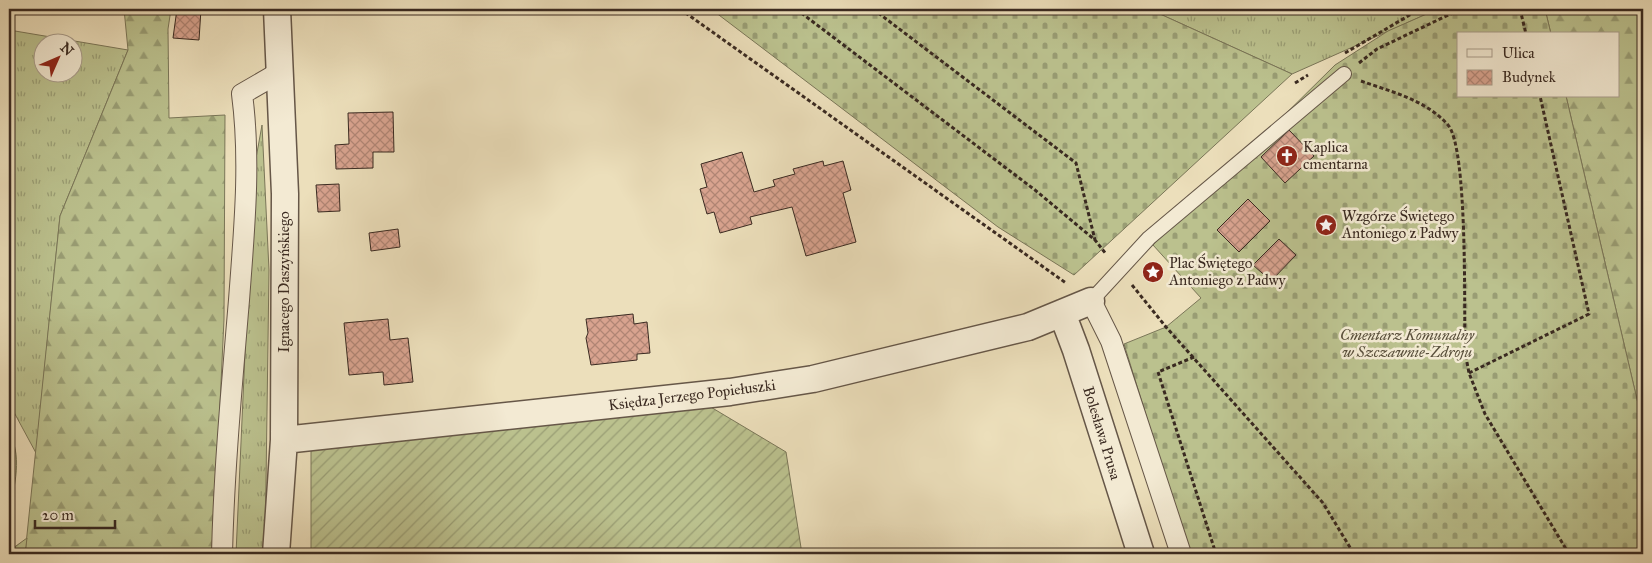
<svg xmlns="http://www.w3.org/2000/svg" width="1652" height="563" viewBox="0 0 1652 563" font-family="'IM FELL Great Primer',serif">
<style>
.grass{fill:url(#grass-tufts);stroke:#7a7658;fill-rule:evenodd}
.forest{fill:url(#forest-firs);stroke:#7a7658}
.cemetery{fill:url(#cemetery-stones);stroke:#7a7658}
.garden{fill:url(#garden-furrows);stroke:#7a7658}
.building{fill:url(#building-cross-hatch);stroke:#3a2a21}
.lines{fill:none;stroke-linecap:round;stroke-linejoin:round}
.service-casing{stroke:#665748;stroke-width:16}
.pedestrian-casing{stroke:#665748;stroke-width:22}
.minor-casing{stroke:#665748;stroke-width:29}
.path{stroke:#3a2a21;stroke-width:3;stroke-dasharray:4 2.5;stroke-linecap:butt}
.service{stroke:#f3ead3;stroke-width:14}
.pedestrian{stroke:#f3ead3;stroke-width:20}
.minor{stroke:#f3ead3;stroke-width:26}
.labels{text-anchor:middle;stroke-width:5;stroke-linejoin:round;paint-order:stroke}
.poi-label{font-size:15px;fill:#3a2a21;stroke:#f3ead3;text-anchor:start}
.street-label{font-size:15px;fill:#3a2a21;stroke:#f3ead3}
.park-label{font-size:15px;font-style:italic;fill:#5a503c;stroke:#f3ead3}
</style>
<defs>
<pattern id="grass-tufts" width="24" height="20" patternUnits="userSpaceOnUse" patternTransform="scale(1.25)"><rect width="24" height="20" fill="#bbc18e"/><path d="M3 7l-1-3M5 7V3M7 7l1-3M15 17l-1-3M17 17v-4M19 17l1-3" fill="none" stroke="#999d74"/></pattern>
<pattern id="forest-firs" width="22" height="20" patternUnits="userSpaceOnUse" patternTransform="scale(1.25)"><rect width="22" height="20" fill="#bbc18e"/><path d="M5 1l3.5 6h-7zM16 11l3.5 6h-7z" fill="#999d74"/></pattern>
<pattern id="cemetery-stones" width="16" height="16" patternUnits="userSpaceOnUse" patternTransform="scale(1.25)"><rect width="16" height="16" fill="#bbc18e"/><path d="M2 7V4a2 2 0 0 1 4 0v3zM10 15v-3a2 2 0 0 1 4 0v3z" fill="#999d74"/></pattern>
<pattern id="garden-furrows" width="10" height="10" patternUnits="userSpaceOnUse" patternTransform="scale(1.25)"><rect width="10" height="10" fill="#bbc18e"/><path d="M-1 1l2-2M0 10L10 0M9 11l2-2" fill="none" stroke="#999d74"/></pattern>
<pattern id="building-cross-hatch" width="8" height="8" patternUnits="userSpaceOnUse" patternTransform="scale(1.25)"><rect width="8" height="8" fill="#d8a38f"/><path d="M0 0l8 8M0 8l8-8" fill="none" stroke="#b08574"/></pattern>
</defs>
<rect width="100%" height="100%" fill="#ecdfbb"/>
<filter id="stains"><feTurbulence type="fractalNoise" baseFrequency=".004" numOctaves="4"/><feColorMatrix values="0 0 0 0 .2 0 0 0 0 .09 0 0 0 0 .02 0 0 0 .5 -.17"/></filter>
<radialGradient id="worn" r=".72"><stop offset=".6" stop-color="#630" stop-opacity="0"/><stop offset="1" stop-color="#630" stop-opacity=".3"/></radialGradient>
<path class="grass" d="M1149,9H1438L1292,74Z
M9,30L128,50L60,216L36,453L9,403ZM42,42H72V72H42Z
M262,125L269,270L265,554H236L253,175Z
M9,432C25,462 11,490 9,523Z"/>
<path class="forest" d="M124,9H171L168,29L169,118L225,115L224,319L213,554H25L60,216L128,50Z
M1545,9H1643V425L1566,96H1618V34H1551Z"/>
<path class="cemetery" d="M711,9H1149L1292,74L1074,275L998,227Z
M1438,9H1545L1551,34H1458V96H1566L1643,425V554H1189L1124,344L1166,327L1201,298L1153,245L1335,65L1388,31Z"/>
<path class="garden" d="M704,403L786,452L802,554H311V446Z
M27,538L25,554H9V551Z"/>
<path class="building" d="M177,9H201L199,40L173,38Z
M393,112L394,152H373V168L336,169L335,145L349,144L348,113Z
M1289,130L1314,156L1285,183L1261,157Z
M742,152L754,192L775,186L773,180L795,174L793,169L823,161L824,166L843,161L851,190L843,193L856,242L806,256L792,207L750,217L752,224L720,233L714,212L707,214L700,189L707,187L701,164Z
M339,184L340,211L318,212L316,185Z
M1248,199L1270,221L1239,252L1217,230Z
M398,229L400,247L371,251L369,233Z
M1279,239L1296,255L1271,281L1253,265Z
M633,314L634,324L647,322L650,353L637,354V360L591,365L586,338L588,333L586,319Z
M388,319L390,340L408,338L413,382L384,385L383,372L349,375L344,323Z"/>
<g class="lines">
<g class="service-casing">
<path id="service" d="M1091,301L1149,238L1344,74"/>
</g>
<g class="pedestrian-casing">
<path id="pedestrian" d="M1091,301L1111,341L1181,554
M222,554C224,469 232,384 239,300C244,232 251,162 242,94L280,72"/>
</g>
<g class="minor-casing">
<path id="minor" d="M1062,313L1076,350L1141,554
M284,440L730,392L813,379L1028,327L1091,301
M276,554L284,440L285,194L277,9"/>
</g>
<path class="path" d="M680,9L1066,283
M796,9L1035,190L1095,240L1106,254
M873,9L1076,163L1095,240
M1520,9L1526,34
M1345,53L1420,9
M1359,63L1377,49L1461,9
M1361,81C1392,92 1426,100 1448,125C1468,148 1464,314 1465,352L1469,373L1485,414L1569,554
M1295,83L1308,75
M1132,285L1166,327L1323,503L1354,554
M1194,357L1158,372L1216,554
M1469,373L1589,314L1540,96"/>
<use href="#service" class="service"/>
<use href="#pedestrian" class="pedestrian"/>
<use href="#minor" class="minor"/>
</g>
<defs>
<g id="church-disc" transform="scale(1.125)"><circle r="9.5" fill="#8f2418" stroke="#f3ead3"/><path d="M-1.2-6h2.4v3.5h3.3v2.4h-3.3V6h-2.4V-.1h-3.3v-2.4h3.3Z" fill="#fff"/></g>
<g id="sight-disc" transform="scale(1.125)"><circle r="9.5" fill="#8f2418" stroke="#f3ead3"/><path d="M0-6L1.8-2.2L6-1.7L2.9 1.2L3.7 5.4L0 3.3L-3.7 5.4L-2.9 1.2L-6-1.7L-1.8-2.2Z" fill="#fff"/></g>
</defs>
<g fill-rule="evenodd">
<use href="#church-disc" x="1287" y="156"/>
<use href="#sight-disc" x="1326" y="225"/>
<use href="#sight-disc" x="1153" y="272"/>
</g>
<g class="labels">
<g class="poi-label">
<text x="1303" y="152">Kaplica<tspan x="1303" dy="17">cmentarna</tspan></text>
<text x="1342" y="221">Wzgórze Świętego<tspan x="1342" dy="17">Antoniego z Padwy</tspan></text>
<text x="1169" y="268">Plac Świętego<tspan x="1169" dy="17">Antoniego z Padwy</tspan></text>
</g>
<g class="street-label">
<text transform="translate(284 282) rotate(-90)" y="5">Ignacego Daszyńskiego</text>
<text transform="translate(692 395) rotate(-7)" y="5">Księdza Jerzego Popiełuszki</text>
<text transform="translate(1102 433) rotate(73)" y="5">Bolesława Prusa</text>
</g>
<g class="park-label">
<text x="1407" y="340">Cmentarz Komunalny<tspan x="1407" dy="17">w Szczawnie-Zdroju</tspan></text>
</g>
</g>
<rect width="1652" height="563" fill="none" stroke="#ecdfbb" stroke-width="30"/>
<rect x="10" y="10" width="1632" height="543" fill="none" stroke="#3a2a21" stroke-width="2.5"/>
<rect x="15" y="15" width="1622" height="533" fill="none" stroke="#3a2a21"/>
<rect x="1457" y="32" width="162" height="65" fill="#f3ead3" stroke="#a99d8c"/>
<rect x="1467" y="49" width="25" height="8" fill="#f3ead3" stroke="#a99d8c"/>
<text x="1502" y="58" font-size="15" fill="#3a2a21">Ulica</text>
<rect x="1467" y="70" width="25" height="15" fill="url(#building-cross-hatch)" stroke="#a99d8c"/>
<text x="1502" y="82" font-size="15" fill="#3a2a21">Budynek</text>
<g transform="translate(58 58) rotate(45)"><circle r="24" fill="#f3ead3" stroke="#a99d8c"/>
<path d="M0-4L9 19L0 12L-9 19Z" fill="#8f2418"/>
<text y="-8" font-size="14" font-weight="bold" text-anchor="middle" fill="#3a2a21">N</text>
</g>
<path d="M35 520v8h80v-8" fill="none" stroke="#3a2a21" stroke-width="2.5"/>
<text x="42" y="520" font-size="15" fill="#3a2a21" stroke="#f3ead3" stroke-width="4" paint-order="stroke">20 m</text>
<rect width="100%" height="100%" filter="url(#stains)"/>
<rect width="100%" height="100%" fill="url(#worn)"/>
</svg>
